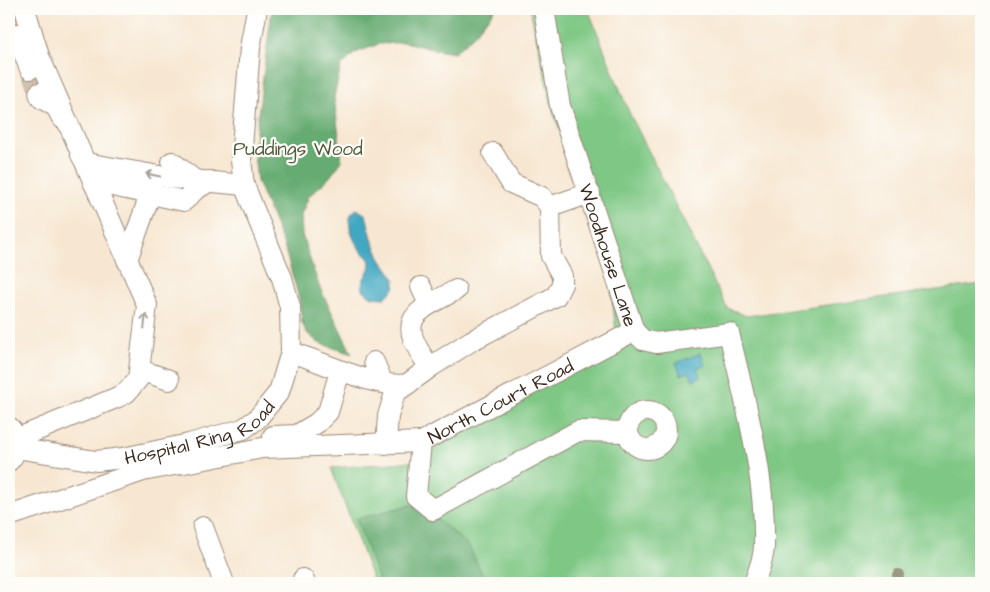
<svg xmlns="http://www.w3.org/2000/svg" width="990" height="592" viewBox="0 0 990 592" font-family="'Architects Daughter',sans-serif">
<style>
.green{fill:#7ec784;stroke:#5c7851}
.forest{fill:#66ac72;stroke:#506b48}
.water{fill:#42a7c2;stroke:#3e6870}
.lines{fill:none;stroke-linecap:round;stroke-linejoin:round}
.minor-tunnel{stroke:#d1c1ae;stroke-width:20;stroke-dasharray:20 10;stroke-linecap:butt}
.minor-casing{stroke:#998878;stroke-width:22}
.minor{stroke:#fff;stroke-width:20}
.tree{fill:#9b9980}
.oneway{stroke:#a79f9a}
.labels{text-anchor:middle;stroke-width:4.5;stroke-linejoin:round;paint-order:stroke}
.park-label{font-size:19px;fill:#4f593d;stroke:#fdfcf7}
.street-label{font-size:19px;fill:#3b2a1e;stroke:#fdfcf7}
</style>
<rect width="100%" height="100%" fill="#fdfcf7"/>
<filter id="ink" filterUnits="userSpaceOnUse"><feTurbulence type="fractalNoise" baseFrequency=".02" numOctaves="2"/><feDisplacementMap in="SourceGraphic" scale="10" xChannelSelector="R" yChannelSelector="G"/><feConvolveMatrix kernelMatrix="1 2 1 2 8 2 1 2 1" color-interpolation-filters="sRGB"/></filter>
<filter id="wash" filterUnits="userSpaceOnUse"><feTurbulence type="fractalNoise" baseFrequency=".0096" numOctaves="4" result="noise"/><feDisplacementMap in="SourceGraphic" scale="20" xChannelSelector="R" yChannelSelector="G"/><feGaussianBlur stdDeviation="1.12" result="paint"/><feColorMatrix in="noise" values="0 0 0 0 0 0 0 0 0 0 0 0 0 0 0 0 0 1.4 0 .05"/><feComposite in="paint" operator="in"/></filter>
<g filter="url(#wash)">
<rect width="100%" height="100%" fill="#f7e7d2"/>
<path class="green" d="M530,9H588L628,110L727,308L747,316L981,284V583H374L331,468L415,461L616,332L608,262L553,111Z"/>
<path class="forest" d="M272,9H495L474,35L454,53L435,50L405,42L379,44L355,53L341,66L334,97L342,161L329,178L309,196L301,215L302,235L319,286L352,354L319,343L307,333L302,323L299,298L284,246L257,181L254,154L256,131Z
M418,503L468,545L487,583H380L356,519Z"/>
<path class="water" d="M357,209L366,215L373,242L382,261L395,279L394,289L385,298L372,297L362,289C361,278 370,273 370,263C370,258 364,255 361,251C353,241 342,217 357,209Z
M701,353L705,365L697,368L701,377L693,380L689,372L681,375L676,363Z"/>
</g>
<g filter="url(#ink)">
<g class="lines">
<path class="minor-tunnel" d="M9,17L16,34
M30,69L39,93"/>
<g class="minor-casing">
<g id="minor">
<path id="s1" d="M544,9L560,106L634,331L643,340L656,343L729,333C745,402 766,474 764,546C764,558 758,572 754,583"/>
<path d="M16,34L30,69"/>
<path d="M39,93L41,98L56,107L62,118"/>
<path d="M81,155L86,163L171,178L244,185"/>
<path d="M172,162L196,181"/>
<path d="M93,182L184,201L195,190L210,181"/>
<path d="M550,207L590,193"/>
<path d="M127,260L151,192"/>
<path d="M421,287L429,304"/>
<path d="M291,352C321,361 378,390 408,384"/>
<path d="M374,362L382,381"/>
<path d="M430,367C395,320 412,313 456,290"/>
<path d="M140,370L169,380"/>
<circle cx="647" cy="430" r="19"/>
<path d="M9,427C19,437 19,451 9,461"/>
<path d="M273,436L297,435L317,423L328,412L340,371"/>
<path d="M16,439L118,397L126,393L138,379L147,305L39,56L25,9"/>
<path d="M421,442L416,496L433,510L578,431L627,432"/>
<path d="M386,444L388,416L395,393L432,366L471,341L556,296L562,284V276L551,256L550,207L542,197L511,183L493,153"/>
<path id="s2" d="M16,448L96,461L123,458L189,444L243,429L257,419L279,392L291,352L290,307L282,278L244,185L241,160L250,48L257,9"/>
<path id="s3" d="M9,516L143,471L262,448L421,442L634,331"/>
<path d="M203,527L224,583"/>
<path d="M303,579L305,583"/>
</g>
</g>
<use href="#minor" class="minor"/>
</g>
<circle class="tree" cx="898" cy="575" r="6"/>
<defs><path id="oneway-shaft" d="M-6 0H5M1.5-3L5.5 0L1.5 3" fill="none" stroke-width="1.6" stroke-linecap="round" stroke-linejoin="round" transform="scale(1.25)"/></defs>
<g class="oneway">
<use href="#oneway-shaft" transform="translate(153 175) rotate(-169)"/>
<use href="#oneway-shaft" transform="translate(145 321) rotate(-84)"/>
</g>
</g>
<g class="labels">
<g class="park-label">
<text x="298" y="155">Puddings Wood</text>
</g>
<g class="street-label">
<text dy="7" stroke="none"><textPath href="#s1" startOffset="255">Woodhouse Lane</textPath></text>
<text dy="7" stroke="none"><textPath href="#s3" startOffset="511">North Court Road</textPath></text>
<text dy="7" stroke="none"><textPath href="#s2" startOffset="190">Hospital Ring Road</textPath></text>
</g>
</g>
<rect width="990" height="592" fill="none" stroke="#fdfcf7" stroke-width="30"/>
</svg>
